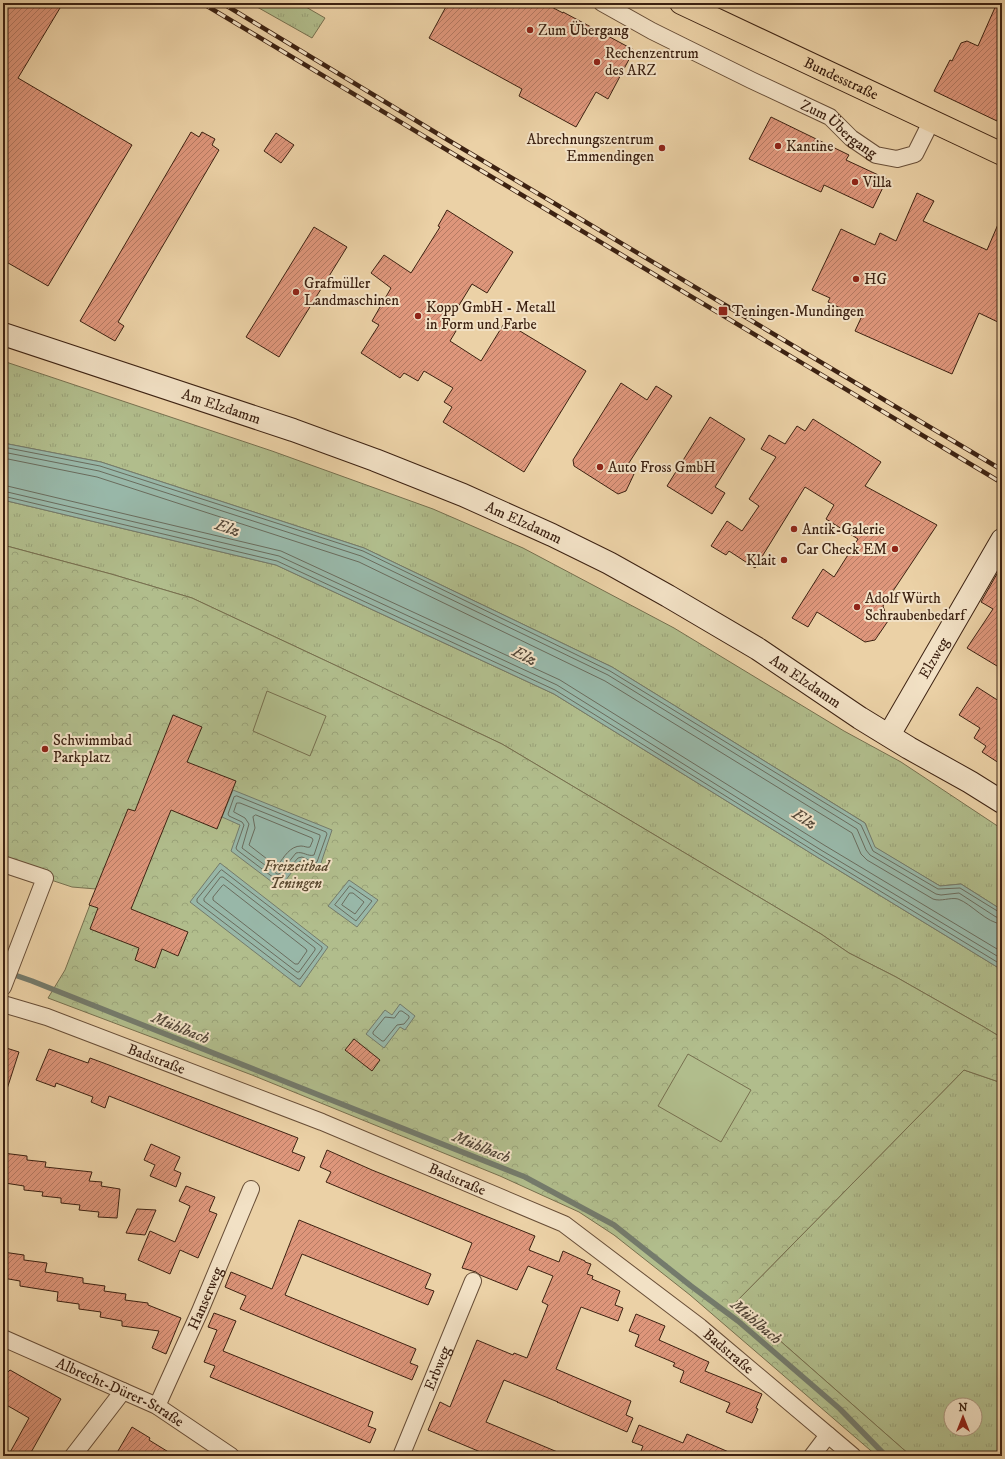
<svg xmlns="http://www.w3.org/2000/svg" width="1005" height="1459" viewBox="0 0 1005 1459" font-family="'IM FELL DW Pica',serif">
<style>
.grass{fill:url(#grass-tufts);stroke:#77704f;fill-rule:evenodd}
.forest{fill:url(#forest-crowns);stroke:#77704f}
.pitch{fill:#b1bd8c;stroke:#77704f}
.water{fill:#98b7a8;stroke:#747b6c}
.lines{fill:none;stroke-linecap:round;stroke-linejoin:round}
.shore{stroke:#6a6c5d;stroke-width:1}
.stream{stroke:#747b6c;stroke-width:5.5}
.building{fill:url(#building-hatch);stroke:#3d2212}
.street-casing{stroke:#684e37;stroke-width:18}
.secondary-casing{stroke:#3d2212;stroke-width:24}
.primary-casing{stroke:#3d2212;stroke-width:24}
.street{stroke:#f2e1c5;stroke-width:16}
.secondary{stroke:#f2e1c5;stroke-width:22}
.primary{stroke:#ebd1a6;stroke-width:22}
.rail-casing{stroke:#3d2212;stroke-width:4.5}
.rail{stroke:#f2e1c5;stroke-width:3;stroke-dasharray:9;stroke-linecap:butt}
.poi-dot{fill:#8f2418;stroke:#f2e1c5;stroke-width:1.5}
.labels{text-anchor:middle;stroke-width:4;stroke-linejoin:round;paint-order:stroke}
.poi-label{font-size:15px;fill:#3d2212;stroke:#f2e1c5;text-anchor:start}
.street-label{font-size:15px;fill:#3d2212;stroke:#f2e1c5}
.park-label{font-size:15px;font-style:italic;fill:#5a4930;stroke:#f2e1c5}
.water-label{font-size:16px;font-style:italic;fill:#544738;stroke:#f2e1c5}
</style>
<defs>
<pattern id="grass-tufts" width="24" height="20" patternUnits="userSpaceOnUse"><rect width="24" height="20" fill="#b1bd8c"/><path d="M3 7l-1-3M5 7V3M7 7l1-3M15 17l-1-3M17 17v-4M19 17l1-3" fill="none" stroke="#99a278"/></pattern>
<pattern id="forest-crowns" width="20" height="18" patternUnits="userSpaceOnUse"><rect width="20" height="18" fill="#b1bd8c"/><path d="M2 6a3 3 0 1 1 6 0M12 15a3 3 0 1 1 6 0" fill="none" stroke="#99a278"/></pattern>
<pattern id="building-hatch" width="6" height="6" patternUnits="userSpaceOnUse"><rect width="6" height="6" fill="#de967b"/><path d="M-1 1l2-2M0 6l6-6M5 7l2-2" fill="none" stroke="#b57a63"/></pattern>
</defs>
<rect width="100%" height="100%" fill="#ebd1a6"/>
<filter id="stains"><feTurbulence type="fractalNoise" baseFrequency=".005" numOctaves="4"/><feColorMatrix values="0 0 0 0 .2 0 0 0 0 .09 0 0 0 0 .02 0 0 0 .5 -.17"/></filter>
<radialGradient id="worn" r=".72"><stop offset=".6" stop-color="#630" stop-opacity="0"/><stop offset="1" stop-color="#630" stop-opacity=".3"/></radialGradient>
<path class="grass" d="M250,3H299L325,18L312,38Z
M3,361L272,451L433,509L523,548L674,628L844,731L901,762L1002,829V910L961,884L940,886L874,847L865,823L612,667L364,548L101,462L3,443Z
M3,500L276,565L554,694L817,857L1002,970V1038L984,1027L896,977L849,953L821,934L502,744L354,674L192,598L111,574L3,545Z
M964,1070L1002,1083V1456H911L736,1302ZM951,1405H975V1429H951Z"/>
<path class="forest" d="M3,545L111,574L192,598L354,674L502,744L821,934L849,953L896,977L984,1027L1002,1038V1083L964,1070L736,1302L911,1456H877L690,1295L614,1235L579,1212L500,1176L252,1075L48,998L65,970L96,889L72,887L3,864Z"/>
<path class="pitch" d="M267,691L326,716L310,756L253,731Z
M688,1054L751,1090L721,1142L658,1106Z"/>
<path class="water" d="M3,443L101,462L364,548L612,667L865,823L875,847L940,886L961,884L1002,910V970L817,857L554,694L276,565L3,500Z
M233,790L332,830L319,869L300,861L280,888L231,851L240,825L222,817Z
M220,863L328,947L300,987L190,902Z
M349,880L378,900L357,927L328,906Z
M400,1004L415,1016L405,1030L400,1027L384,1048L366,1034L385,1010L392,1015Z"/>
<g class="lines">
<path class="shore" d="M3,447L100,466L363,551L610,671L861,825L873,851L938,889L960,888L999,912L1002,913
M3,452L99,471L361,556L608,675L857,829L866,850L870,855L936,894L941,895L959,893L996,917L1002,918
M3,458L97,477L359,562L605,681L852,833L861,854L867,860L933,899C941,902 950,897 958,899C972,904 986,923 1002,924
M3,485L281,551L560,680L824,845L1002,952
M3,491L279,556L557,685L821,850L1002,959
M3,496L277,561L555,690L819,854L1002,965
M237,796L326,832L327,834L317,862L315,863L302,857L298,858L278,881L237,850L236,848L244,825L242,822L229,816L228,814L234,797Z
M237,803H240L320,835V837L314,855C308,857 303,851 296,853L279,874H277L242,848L249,824L245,818L234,812Z
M256,815L312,838L313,840L310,847C307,848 305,846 301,846C290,846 284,857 278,865L276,866L249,845L255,828L253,817Z
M222,870L322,947V949L300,979H298L197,902V899L220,871Z
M221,877H223L315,948V950L299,972H297L204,901V899Z
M224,885L306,949L307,951L298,964H295L213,900V897L222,886Z
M350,886L372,901L356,921L335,905Z
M350,893H353L364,902L355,914L342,905Z
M400,1011H402L409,1016V1018L404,1024L397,1025L384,1041H382L373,1034V1032L385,1017L394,1018Z"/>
<path class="stream" d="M9,973L32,981L525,1177L614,1225L691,1286L738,1321L840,1409L886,1456"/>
</g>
<path class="building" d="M3,3H52L60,8L18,78L132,145L48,286L3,260Z
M448,3H544L563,13V12L634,50L608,99L596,92L576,127L519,96L522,89L429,38Z
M997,3H1002V111L997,121L934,91L950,60L952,61L961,43L967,41L978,46Z
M771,117L849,155L846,160L887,179L873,208L824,185L821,192L749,159Z
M191,132L199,137L202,132L215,139L212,145L219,150L118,322L124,326L115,341L80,321Z
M276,133L294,145L281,163L264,151Z
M917,193L934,201L923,221L987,250L1002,215V324L979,313L952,374L855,331L861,318L828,302L830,298L812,290L841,229L875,245L880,233L896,241Z
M447,210L513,252L487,293L472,284L450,320L459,326L450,341L481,361L505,322L586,371L524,472L443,422L452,407L444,402L453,388L424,371L418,381L404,373L400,378L361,353L379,325L372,321L391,288L371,273L384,255L411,273L440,227L438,226Z
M314,227L347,247L279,357L246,337Z
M621,383L647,400L656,386L672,396L625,469L634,474L626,491L618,494L574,466L573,460Z
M710,417L745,439L715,487L725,493L712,514L667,486Z
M813,419L881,462L865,486L937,525L883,606L888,621L875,640L865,642L817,612L808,627L792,618L823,569L834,577L858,539L826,519L834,505L805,487L755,568L729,551L726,555L711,546L727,521L742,531L759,506L749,499L776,457L761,449L769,435L785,444L797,426L805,431Z
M1002,565V669L967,648L993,609L981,602Z
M977,687L1002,703V765L982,752L986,746L974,738L980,728L959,715Z
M173,715L202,727L187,762L236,781L217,829L171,810L131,909L188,932L178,956L162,949L155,968L135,960L139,948L90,929L98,908L89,905L128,809L135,811Z
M354,1039L380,1060L372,1071L345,1050Z
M3,1047L19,1052L6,1092H3Z
M49,1049L88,1063L90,1058L109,1065L298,1138L292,1152L305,1157L299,1171L109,1096L105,1108L91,1102L93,1097L56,1083L55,1087L36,1080Z
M151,1144L180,1157L174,1170L181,1173L176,1187L150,1176L155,1165L144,1160Z
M327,1150L372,1170L535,1236L529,1250L559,1262L563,1251L585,1261V1262L591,1264L587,1274L593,1276L592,1279L620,1291L615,1305L623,1308L618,1321L581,1307L556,1369L631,1401L626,1415L633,1418L627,1432L557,1402H558L504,1380L486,1422L567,1456H490L428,1430L440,1402L450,1407L477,1340L513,1355L514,1353L527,1358L548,1305L542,1302L553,1276L528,1266L517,1290L480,1275L476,1272L462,1268L472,1243L326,1182L331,1172L320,1167Z
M3,1153L27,1156V1160L46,1162L45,1167L92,1172L89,1181L102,1182L101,1186L120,1189L117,1218L98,1217L99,1212L79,1210L80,1205L61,1203V1198L42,1196L43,1192L24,1190V1186L5,1183L6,1179L3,1178Z
M186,1186L215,1197L209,1211L217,1214L198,1258L180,1250L170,1274L138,1260L150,1231L175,1242L190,1206L179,1201Z
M137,1209L156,1210L145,1235L126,1233Z
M299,1220L431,1274L425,1288L434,1291L428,1305L302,1254L285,1295L416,1349L410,1363L418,1366L412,1380L240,1309L246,1296L225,1287L231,1272L272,1289Z
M3,1252L24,1255V1260L47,1263L45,1272L83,1278V1283L105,1286L104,1291L126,1294L125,1300L148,1303V1305L181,1318L166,1354L152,1348L159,1331L122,1326V1321L100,1317L101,1312L79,1309V1304L57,1301L58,1292L20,1286V1281L3,1278Z
M214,1313L236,1321L223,1351L373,1412L368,1426L376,1429L370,1443L210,1377L215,1366L204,1362L217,1330L208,1327Z
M636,1314L665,1326L659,1340L709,1362L705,1371L762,1394L756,1408L758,1409L752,1423L726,1412L730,1403L680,1382L684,1371L673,1366L675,1363L635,1346L639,1335L629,1331Z
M3,1369L8,1372L10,1370L61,1399L29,1456H8L29,1418L3,1403Z
M639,1425L683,1443L687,1434L738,1456H639L643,1446L632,1442Z
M132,1427L150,1438L149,1440L175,1456H115Z"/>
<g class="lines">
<g class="street-casing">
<g id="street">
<path id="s1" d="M602,3L652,31L751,80L830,117L851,138L876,155L897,159L915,154L932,120"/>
<path d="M3,864L45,878L3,987"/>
<path id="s2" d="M3,1004L47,1017L322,1122L564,1224L700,1327L853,1456"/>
<path id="s3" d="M3,1338L157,1406L231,1456"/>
<path id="s4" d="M157,1406L200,1311L251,1189"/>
<path d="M73,1456L123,1391"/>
<path id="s5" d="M401,1456L473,1281"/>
<path d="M812,1456L828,1435"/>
</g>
</g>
<g class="secondary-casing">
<g id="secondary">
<path id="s6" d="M3,334L293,430L375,460L463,495L552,535L609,563L668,596L758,649L860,718L909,748L970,782L1002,802"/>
<path id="s7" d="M889,735L1002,540"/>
</g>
</g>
<g class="primary-casing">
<g id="primary">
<path id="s8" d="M681,3L1002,154"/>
</g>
</g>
<use href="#street" class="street"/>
<use href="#secondary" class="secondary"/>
<use href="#primary" class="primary"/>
<g class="rail-casing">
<path id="rail" d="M202,3L1002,483
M222,3L448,140L1002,470"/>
</g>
<use href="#rail" class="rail"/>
</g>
<g class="poi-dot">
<circle cx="530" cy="30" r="4"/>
<circle cx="597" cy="62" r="4"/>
<circle cx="778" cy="146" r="4"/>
<circle cx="662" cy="148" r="4"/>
<circle cx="855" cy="182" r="4"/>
<circle cx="856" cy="279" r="4"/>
<circle cx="296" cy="292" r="4"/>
<rect x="718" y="306" width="10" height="10" rx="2"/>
<circle cx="418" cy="316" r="4"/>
<circle cx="600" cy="467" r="4"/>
<circle cx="794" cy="529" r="4"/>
<circle cx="895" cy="549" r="4"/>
<circle cx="784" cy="560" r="4"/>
<circle cx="857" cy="607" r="4"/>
<circle cx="45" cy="749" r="4"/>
</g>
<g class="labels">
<g class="poi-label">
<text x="538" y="35">Zum Übergang</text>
<text x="605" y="58">Rechenzentrum<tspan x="605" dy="17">des ARZ</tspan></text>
<text x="654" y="144" text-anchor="end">Abrechnungszentrum<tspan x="654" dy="17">Emmendingen</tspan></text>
<text x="786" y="151">Kantine</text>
<text x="863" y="187">Villa</text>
<text x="864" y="284">HG</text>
<text x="304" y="288">Grafmüller<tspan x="304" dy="17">Landmaschinen</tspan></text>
<text x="426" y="312">Kopp GmbH - Metall<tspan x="426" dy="17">in Form und Farbe</tspan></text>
<text x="732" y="316">Teningen-Mundingen</text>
<text x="608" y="472">Auto Fross GmbH</text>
<text x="802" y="534">Antik-Galerie</text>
<text x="887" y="554" text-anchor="end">Car Check EM</text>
<text x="776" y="565" text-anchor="end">Klait</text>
<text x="865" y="603">Adolf Würth<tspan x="865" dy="17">Schraubenbedarf</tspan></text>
<text x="53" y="745">Schwimmbad<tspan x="53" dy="17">Parkplatz</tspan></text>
</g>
<g class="street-label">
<text dy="5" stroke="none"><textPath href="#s8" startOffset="177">Bundesstraße</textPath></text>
<text dy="5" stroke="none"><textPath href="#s1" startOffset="269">Zum Übergang</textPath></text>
<text dy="5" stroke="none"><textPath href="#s6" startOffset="230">Am Elzdamm</textPath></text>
<text dy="5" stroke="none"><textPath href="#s6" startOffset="554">Am Elzdamm</textPath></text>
<text dy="5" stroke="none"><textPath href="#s7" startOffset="89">Elzweg</textPath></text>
<text dy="5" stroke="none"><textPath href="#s6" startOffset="878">Am Elzdamm</textPath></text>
<text dy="5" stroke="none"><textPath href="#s2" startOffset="163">Badstraße</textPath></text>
<text dy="5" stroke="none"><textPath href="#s2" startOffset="487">Badstraße</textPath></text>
<text dy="5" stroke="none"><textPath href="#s4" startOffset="118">Hanserweg</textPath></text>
<text dy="5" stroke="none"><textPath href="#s2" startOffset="811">Badstraße</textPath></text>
<text dy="5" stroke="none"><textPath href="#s5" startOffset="95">Erbweg</textPath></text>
<text dy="5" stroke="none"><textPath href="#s3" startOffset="129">Albrecht-Dürer-Straße</textPath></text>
</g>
<g class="park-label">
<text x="296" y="871">Freizeitbad<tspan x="296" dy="17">Teningen</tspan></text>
</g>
<g class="water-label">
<text transform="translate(228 527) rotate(18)" y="6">Elz</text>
<text transform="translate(525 655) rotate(27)" y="6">Elz</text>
<text transform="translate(805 818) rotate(32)" y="6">Elz</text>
<text transform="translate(181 1027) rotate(22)" y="6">Mühlbach</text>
<text transform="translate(482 1146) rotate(22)" y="6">Mühlbach</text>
<text transform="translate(757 1321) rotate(40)" y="6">Mühlbach</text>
</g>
</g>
<rect width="1005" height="1459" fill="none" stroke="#ebd1a6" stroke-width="16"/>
<rect x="4" y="4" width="997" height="1451" fill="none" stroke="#3d2212" stroke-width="2"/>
<rect x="8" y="8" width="989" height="1443" fill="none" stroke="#3d2212"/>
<g transform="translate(963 1417)"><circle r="19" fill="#f2e1c5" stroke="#aa957d"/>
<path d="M0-3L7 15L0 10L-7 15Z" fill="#8f2418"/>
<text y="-6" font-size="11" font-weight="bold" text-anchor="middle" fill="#3d2212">N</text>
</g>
<rect width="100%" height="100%" filter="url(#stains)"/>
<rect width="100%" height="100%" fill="url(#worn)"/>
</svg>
